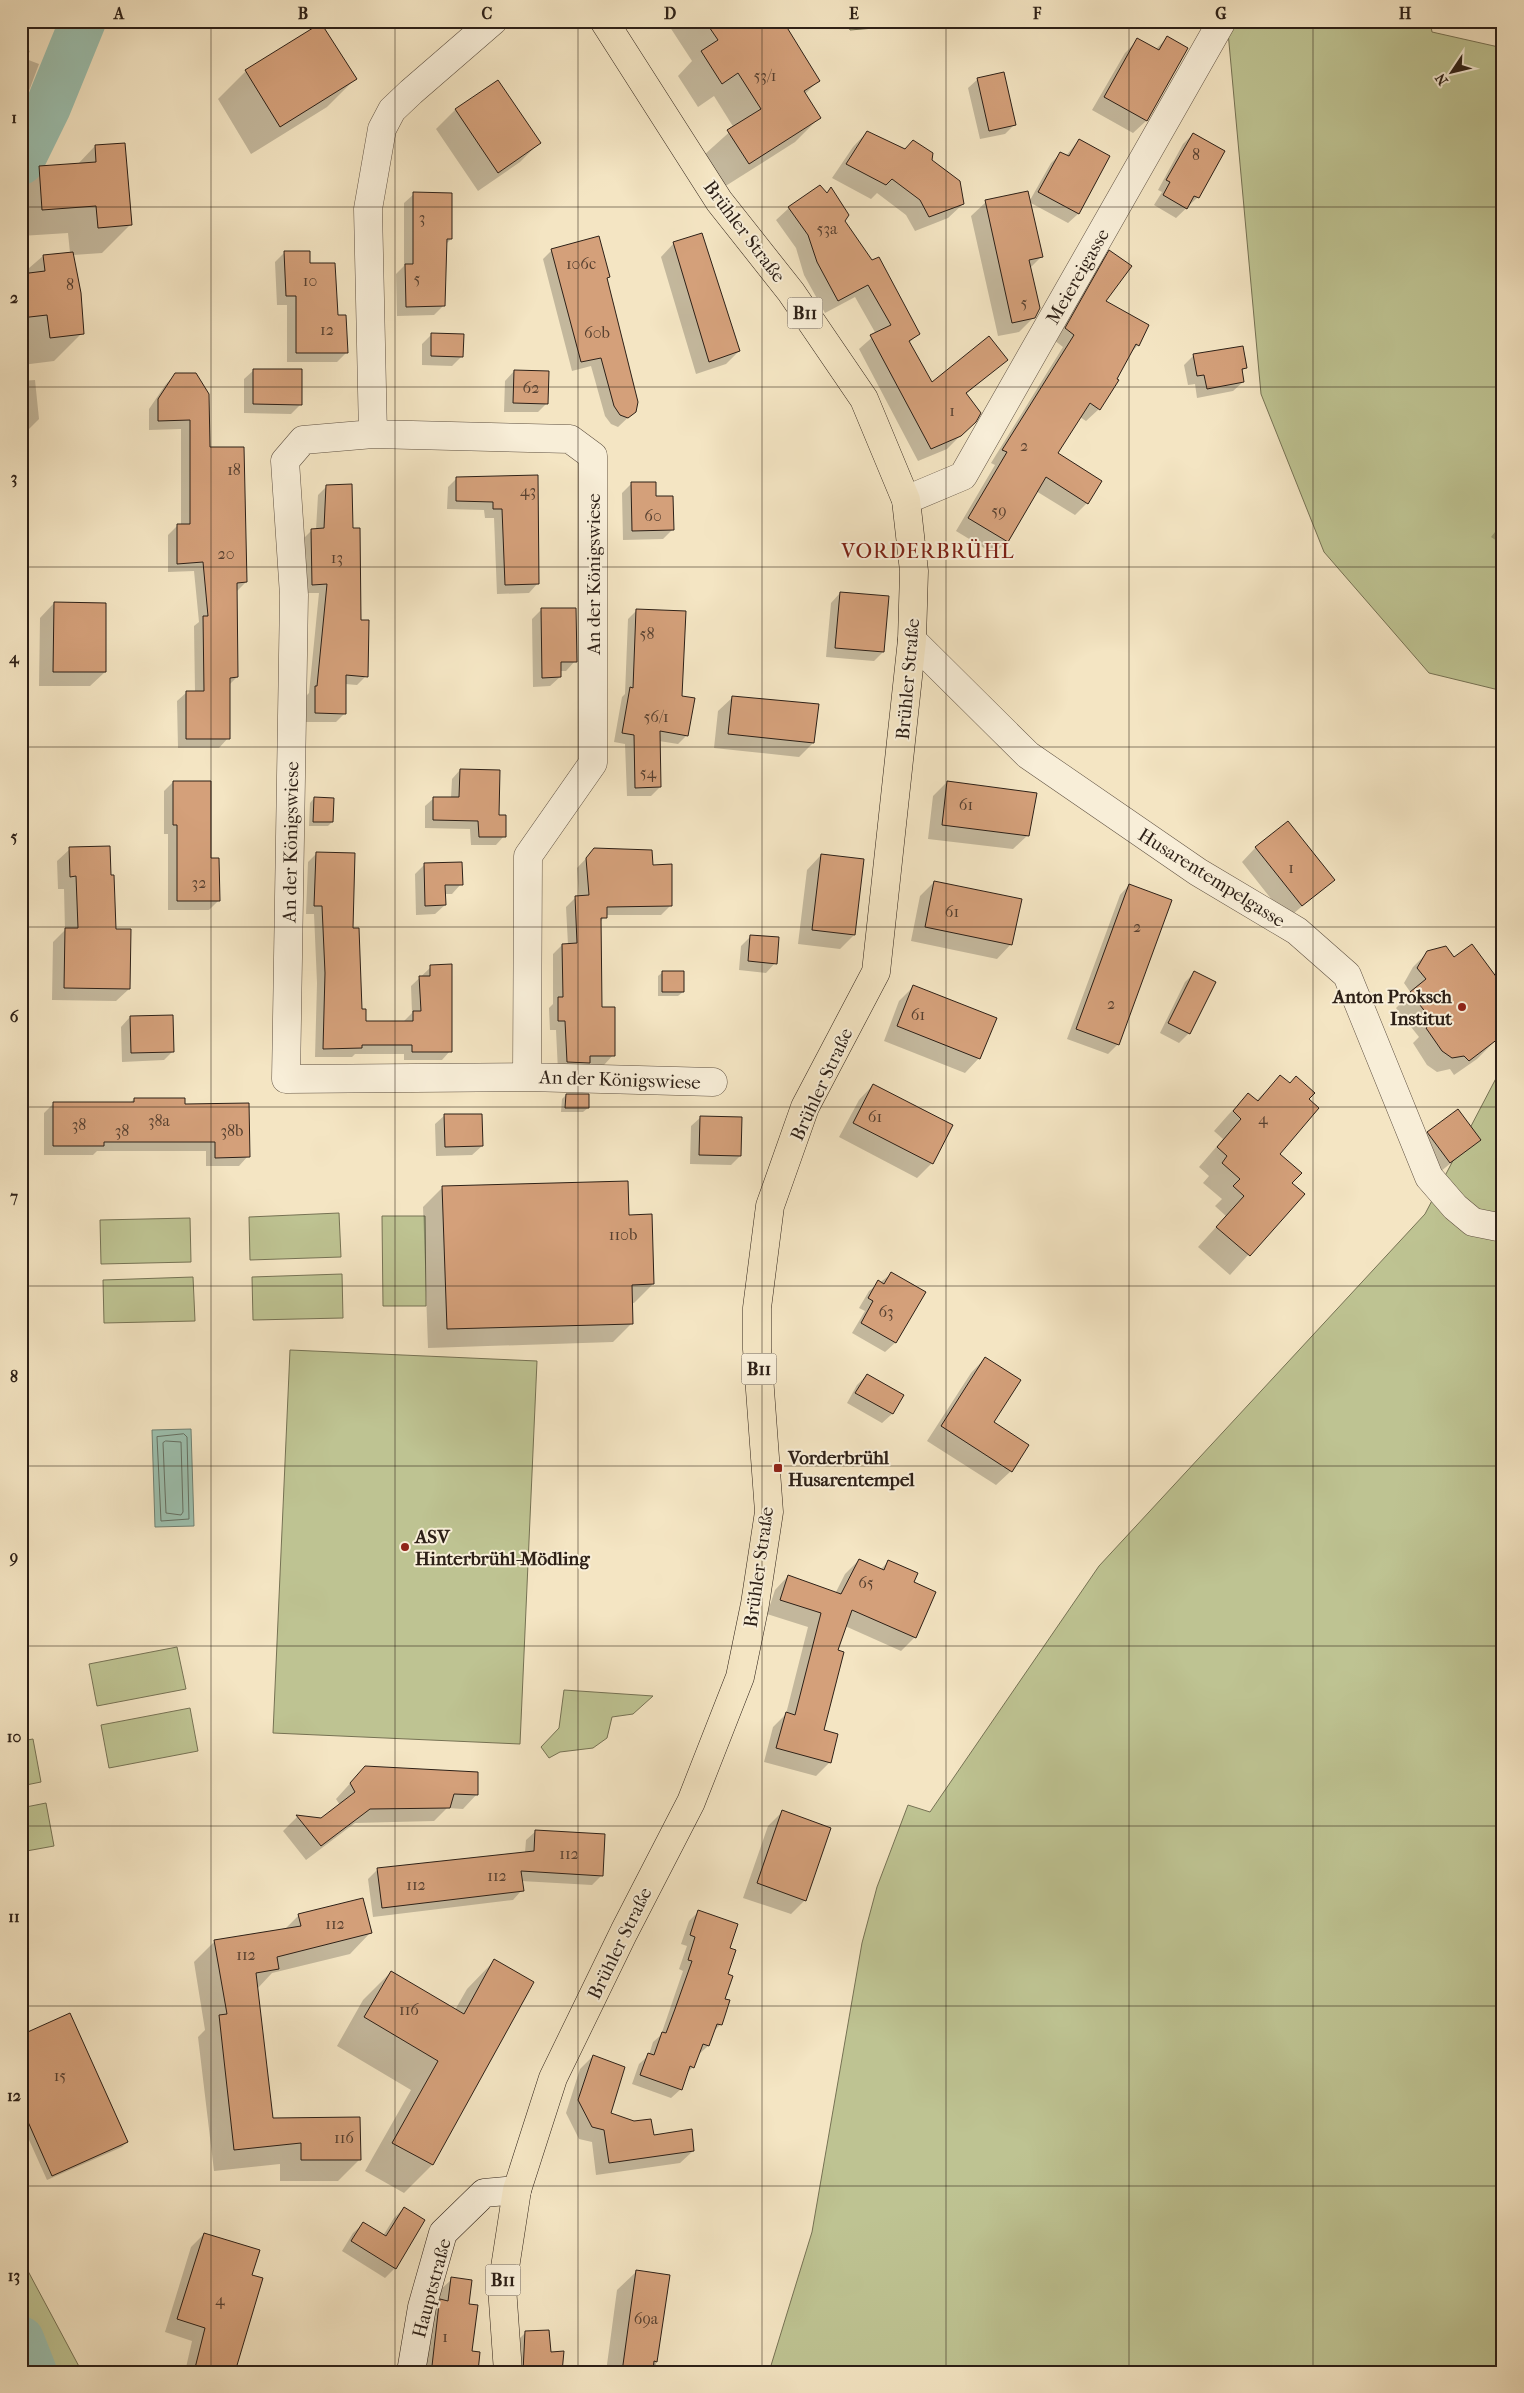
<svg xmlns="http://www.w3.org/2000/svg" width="1524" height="2393" viewBox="0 0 1524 2393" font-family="'IM FELL French Canon',serif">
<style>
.green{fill:#bec392;stroke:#767254}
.water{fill:#9cc0af;stroke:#708072}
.shadow{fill:#0003}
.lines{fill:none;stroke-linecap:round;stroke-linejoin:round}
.shore{stroke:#647063;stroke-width:1}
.river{stroke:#9cc0af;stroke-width:46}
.building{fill:#d4a07a;stroke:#2d2017}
.street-casing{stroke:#5f5142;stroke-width:29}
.secondary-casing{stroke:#2d2017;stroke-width:29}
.primary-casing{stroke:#2d2017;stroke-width:29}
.street{stroke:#f8eed8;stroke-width:28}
.secondary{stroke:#f8eed8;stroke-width:28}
.primary{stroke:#f4e5c3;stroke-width:28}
.grid{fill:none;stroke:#2d2017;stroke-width:1;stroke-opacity:0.55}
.poi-dot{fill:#8f2418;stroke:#f8eed8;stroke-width:2}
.labels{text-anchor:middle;stroke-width:4;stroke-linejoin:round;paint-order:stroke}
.number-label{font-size:16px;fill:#574030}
.shield{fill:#f8eed8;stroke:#6a5e51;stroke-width:1}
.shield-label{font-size:18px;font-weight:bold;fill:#2d2017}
.street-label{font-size:19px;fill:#2d2017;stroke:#f8eed8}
.poi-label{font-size:19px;font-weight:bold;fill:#2d2017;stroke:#f8eed8;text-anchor:start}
.quarter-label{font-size:21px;letter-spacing:1px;fill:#7a1f14;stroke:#f8eed8}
.neatline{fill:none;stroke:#2d2017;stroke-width:2}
.grid-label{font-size:16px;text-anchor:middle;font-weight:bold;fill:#2d2017}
</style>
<rect width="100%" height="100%" fill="#f4e5c3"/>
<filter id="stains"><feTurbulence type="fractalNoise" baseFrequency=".004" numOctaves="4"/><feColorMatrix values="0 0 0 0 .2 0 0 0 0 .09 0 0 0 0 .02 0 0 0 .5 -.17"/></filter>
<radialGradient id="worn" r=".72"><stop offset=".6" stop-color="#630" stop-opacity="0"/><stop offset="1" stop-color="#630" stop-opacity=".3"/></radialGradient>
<path class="green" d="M846,21H960L850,30Z
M1227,21H1430L1432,32L1503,48V691L1429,673L1324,552L1261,394Z
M1503,1065V2372H769L812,2232L862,1943L877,1887L908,1805L930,1812L1099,1566L1425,1214Z
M339,1213L341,1257L250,1260L249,1217Z
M382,1216H425L426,1306H383Z
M190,1218L191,1262L101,1264L100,1220Z
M342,1274L343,1318L253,1320L252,1277Z
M193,1277L195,1321L104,1323L103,1280Z
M290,1350L537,1361L520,1744L273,1733Z
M177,1647L186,1689L97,1706L89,1664Z
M564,1690L653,1696L633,1714L612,1717L607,1738L593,1748L560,1752L549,1758L541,1747L559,1728Z
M190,1708L198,1751L109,1768L101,1725Z
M33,1739L41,1782L21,1786V1741Z
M46,1803L54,1846L21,1852V1808Z
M21,2258L82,2372H21Z"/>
<path class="water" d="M191,1429L194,1526L155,1527L152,1430Z"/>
<path class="shadow" d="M372,21H381L374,25Z
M666,21H794L786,29L818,81L805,94L819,118L795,142L724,187L704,155L734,128L714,96L698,107L678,76L692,61Z
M321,25L355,79L327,107L251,154L218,99L246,71Z
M1167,38L1187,49L1146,121L1133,133L1092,110L1125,53L1138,40L1155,50Z
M21,47L30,51L26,59L39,64L23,107L34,112L21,130Z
M978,79L1014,125L1005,134L980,139L968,88Z
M497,81L539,143L520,162L478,191L436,129L455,110Z
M867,132L931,160L963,204L948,218L915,231L906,215L877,193L871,199L832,178L853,147Z
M1193,134L1198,197L1176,218L1154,205L1162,192L1158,190L1183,144Z
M1079,140L1109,157L1078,214L1068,223L1029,202L1051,163L1061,153L1066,156Z
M95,146L130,225L102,253L73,255L82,333L54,361L22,365L21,275L43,256L70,253L68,233L21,236V186L40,168L77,165Z
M831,189L844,221L918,334L909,343L932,383L1006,360L965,395L975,421L947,449L918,461L859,349L876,334L855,297L825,313L804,275L796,248L776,220L789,208L826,194Z
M414,194L451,239L445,245L443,306L434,315L397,316L396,274L404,266V203Z
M986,202L1042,256L1030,268L1034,317L1019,332L998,336L971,216Z
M674,243L739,351L726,364L696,374L661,257Z
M552,250L635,411L618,427L611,424L605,416L591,366L572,371L543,259Z
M1110,252L1104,301L1138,345L1129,355L1099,409L1086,421L1080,417L1057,454L1087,503L1075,515L1036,491L1007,541L994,554L956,531L995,465L991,463L1063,347L1054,340L1097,264Z
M284,253L309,264L336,316L347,352L337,362H287V305H277L275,262Z
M432,334L462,356L452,366L422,365V344Z
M1194,355L1246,367L1241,372L1243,382L1233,391L1197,398L1195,384L1188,385L1184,365Z
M254,370L301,404L291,414L244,413V379Z
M514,371L547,403L538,412H504L505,381Z
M176,374L208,448L246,582L236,592L237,677L229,685L228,738L219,748H178L177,701L187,692H195L194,626L199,622L194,571L168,572V535L178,525H181V429L149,430V409L166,384Z
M35,380L39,419L21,437V381Z
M537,476V584L529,593L497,594L494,518H485L484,510L447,509L448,487L457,478Z
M632,483L654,497L672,530L663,539L623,540L622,493Z
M327,486L352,529L366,676L357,685L345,684V713L336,722H306V696L309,693L319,593H303V539L312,530H316L318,495Z
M1503,522V545L1491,537Z
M840,593L883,652L874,661L826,657L831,603Z
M54,603L105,672L90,686H39L40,618Z
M541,610L575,661L566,671H560V677L550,686L533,687L532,619Z
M637,610L681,697L687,735L678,744L659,741L660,787L651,796H627L625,744L614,742L622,697L625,694L628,619Z
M733,697L813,743L799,757L714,748L718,711Z
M460,770L498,816L504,836L496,845H471L470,829L425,828V806L434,798H451L452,779Z
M173,782L210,860L219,900L209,910H168V834H164V791Z
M947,782L1028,835L1013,849L928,839L933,796Z
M314,798L332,822L328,826H309L310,803Z
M1256,847L1333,880L1287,919L1242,862Z
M70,849L115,930L129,989L116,1001L52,1000L53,942L65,930L64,889H58L57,861Z
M595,849L652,866L671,905L661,915H605L600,923L601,1008L613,1055L604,1065H587L580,1072L558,1071L556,1030H550L549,1008L553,1004V954L562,945H568L566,907L576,897H579L577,868Z
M317,853L352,930L361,1010L365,1022L404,1021L412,1013L411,986L431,967L450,1051L442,1060H404V1054H355L352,1057H315L317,983L314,914H306L308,862Z
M821,855L854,935L840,949L798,944L807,870Z
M425,864L461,884L452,894H444L445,905L435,914L416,915L415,874Z
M934,882L1011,944L997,959L911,941L920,896Z
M1129,885L1118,1044L1108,1054L1067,1039L1120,895Z
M751,936L775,963L766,973L739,970L741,946Z
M1428,952L1454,959L1500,1036L1477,1059L1454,1075L1450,1069L1437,1072L1427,1065L1413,1043L1419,1037L1396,1008L1411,993L1404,983L1413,967Z
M663,972L683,992L678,996H658V976Z
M1194,973L1189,1033L1179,1043L1160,1033L1185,982Z
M914,986L979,1058L965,1073L884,1041L899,1001Z
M130,1017L173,1051L164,1060L122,1062L121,1027Z
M1280,1077L1307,1100L1279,1155L1291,1184L1303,1194L1230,1275L1198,1247L1226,1216L1215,1206L1222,1199L1203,1183L1209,1176L1199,1167L1223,1139L1214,1131L1229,1114L1248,1095L1256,1101Z
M873,1085L951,1126L932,1163L917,1178L839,1137L859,1100Z
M566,1095L588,1108L583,1112H561L562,1099Z
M134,1099L183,1106L248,1156L239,1166H206V1151H97L93,1155H44V1113L54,1103H130Z
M445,1115L482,1146L472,1155L436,1156L435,1124Z
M701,1117L740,1156L731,1165L690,1164L691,1126Z
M1428,1133L1479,1140L1440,1172L1419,1142Z
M442,1188L628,1216L653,1284L634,1303H631L632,1323L613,1342L428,1348L423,1207Z
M891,1274L924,1292L895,1343L885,1352L852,1333L865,1311L859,1308L869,1291Z
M985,1358L993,1423L1011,1471L996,1485L927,1441L971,1373Z
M867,1375L902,1395L892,1414L882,1423L847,1403L857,1385Z
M859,1560L880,1570L888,1562L912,1583L934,1593L915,1637L901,1651L845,1626L836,1651L822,1731L830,1762L816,1776L764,1762L773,1727L786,1714L808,1627L767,1614L775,1590L788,1576L835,1594L845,1574Z
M365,1767L477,1794L463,1809L447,1808L434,1821L355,1823L306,1860L283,1831L297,1817L321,1819L340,1805L336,1799Z
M782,1812L805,1900L791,1914L743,1898L768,1826Z
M536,1831L602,1875L592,1885L521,1881L522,1890L513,1900L373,1917L368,1879L378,1869L525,1853L526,1840Z
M699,1911L728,1949L720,2025L712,2033L708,2046L698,2055L693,2067L685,2075L681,2089L671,2098L632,2084L639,2064L649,2055L653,2042L661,2035L683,1971L679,1969L687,1946L681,1944L689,1921Z
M299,1915L371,1932L350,1954L272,1973L257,1989L272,2119L360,2159L338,2181H280V2164L214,2171L198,2037L205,2030L194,1962L215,1941L284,1930Z
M494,1961L533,1982L432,2165L404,2193L365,2171L411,2090L337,2046L363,2000L391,1972L455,2010L467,1989Z
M21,2027L25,2034L127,2142L122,2147L47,2180L21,2122Z
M593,2056L609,2114L653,2136L693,2151L680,2163L596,2175L592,2142L579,2139L566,2113L580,2069Z
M404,2208L423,2221L395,2268L385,2278L342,2251L353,2233L363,2224L383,2236L394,2218Z
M204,2234L251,2275L233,2372H185L192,2341L165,2332L191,2247Z
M637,2271L668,2276L655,2371L662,2372H606L617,2290Z
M452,2279L468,2305L470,2352L476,2372H419L437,2293Z
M525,2333L550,2354L561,2372H517L516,2342Z"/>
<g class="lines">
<path class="shore" d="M184,1434L187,1437L189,1519L161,1521L157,1437Z
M166,1441L181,1442L183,1512L181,1515L166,1513L163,1443Z"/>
<path class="river" d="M21,162L48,107L83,21
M21,2339L34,2372"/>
</g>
<path class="building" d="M705,21H783L820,81L804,91L821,118L749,164L727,130L761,109L738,73L722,84L701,51L718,40Z
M321,23L357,79L280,127L245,70Z
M1167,36L1188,48L1147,121L1104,97L1137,38L1159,50Z
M1004,72L1016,125L989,131L977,78Z
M498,80L541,143L498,173L455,109Z
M867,131L905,149L913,140L933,153L932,160L960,181L964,204L929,217L920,200L892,179L886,185L846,164Z
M1193,133L1225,151L1199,198L1194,196L1187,209L1163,195L1170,182L1166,180Z
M1079,139L1110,156L1079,214L1038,192L1060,152L1069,156Z
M125,143L132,225L98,228L96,206L42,210L39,166L96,162L95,145Z
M820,185L827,193L831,187L849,215L845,221L872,260L879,257L920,334L909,341L932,382L989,336L1008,360L966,393L981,413L976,422L961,436L931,449L870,335L891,325L868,285L838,301L817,262L808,235L788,207Z
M1028,191L1043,257L1029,260L1040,308L1035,318L1012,323L985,200Z
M413,192L452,193V239H447L445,306L406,307L405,264H413Z
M702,233L740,351L709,362L673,242Z
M599,236L610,277L607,278L638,402L636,412L628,418L620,415L614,406L601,358L581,362L551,249Z
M1109,250L1132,266L1106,301L1149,325L1139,346L1136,344L1117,379L1119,380L1100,410L1090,403L1058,453L1102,481L1088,504L1046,477L1008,542L968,518L1007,452L1002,450L1074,335L1065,328Z
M284,251H310V263H335L338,315H346L348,353H296V296H286Z
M73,252L81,293L84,334L50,338L47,315L21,318V274L45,271L43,255Z
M431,333L464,334L463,357L431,356Z
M1243,346L1247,368L1242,369L1244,382L1207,389L1204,375L1197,376L1193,354Z
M253,369H302V405L253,404Z
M514,370L549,371L548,404L513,403Z
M175,373H196L209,394L210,447H244L247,582L237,583L238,677L230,678V739H186V691H204L203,616H208L203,562L177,564V524H190V420L158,421V399Z
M538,475L539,584L505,585L502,509H493V502L456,501V477Z
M631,482H656V496H673L674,530L632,531Z
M352,484L353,528H360L361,620H369L368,677L346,675V714L315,713V686H317L327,584L312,585L311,529L324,528L326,485Z
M840,592L889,596L884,652L835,648Z
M54,602L106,603V672H53Z
M541,608H576L577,662H561V677L542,678Z
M636,609L686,611L682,696L695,698L688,736L660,731L661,787L635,788L634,735L622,733L630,687L633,688Z
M732,696L819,704L814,743L728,734Z
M460,769L500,770L499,815H506V837H479L478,821L433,820V797H459Z
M173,781H211V858H219L220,901H177V825H173Z
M947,781L1037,793L1029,836L942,825Z
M314,797L334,798L333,822H313Z
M1288,821L1335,880L1302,906L1255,847Z
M110,846L111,875H114L116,929H131L130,989L64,988L65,928H78L76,876L70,877L69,847Z
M594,848L652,850L653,865L672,864V906L607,907V918H601L602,1007H615V1056H590V1063L567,1062L565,1021H558V997H563L562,944L577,943L575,896L589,895L586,858Z
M316,852L355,853L353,928H359L362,1009H366V1021H413V1011H421L419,976H430V965L452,964V1052H412V1045H362V1048L323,1049L325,973L322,906H314Z
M821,854L864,859L855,935L812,930Z
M462,862L463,885H445L446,905L425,906L424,863Z
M934,881L1022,899L1012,945L925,927Z
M1129,884L1172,900L1119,1045L1076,1029Z
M750,935L779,937L777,964L748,961Z
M1472,944L1503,986V1035L1469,1061L1464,1056L1452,1058L1442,1051L1426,1028L1433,1022L1410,992L1426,979L1417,968L1427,951L1446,946L1454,957Z
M662,971H684V992H662Z
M1194,971L1216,982L1190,1034L1168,1023Z
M913,985L997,1018L980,1059L897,1026Z
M173,1015L174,1052L131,1053L130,1016Z
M1280,1075L1290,1083L1296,1076L1315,1093L1309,1099L1319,1108L1280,1154L1302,1173L1292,1183L1305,1194L1250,1256L1216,1227L1244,1196L1233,1186L1240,1179L1222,1163L1227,1156L1217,1147L1241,1119L1233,1111L1248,1093L1258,1101Z
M873,1084L953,1125L933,1164L853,1123Z
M566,1094H589V1108H565Z
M134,1098H185V1104L249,1103L250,1157L215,1158V1142H104V1146H53V1102H134Z
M1458,1109L1481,1140L1450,1163L1427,1132Z
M444,1114H482L483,1146L445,1147Z
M700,1116L742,1117L741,1156L699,1155Z
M628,1181L629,1215L652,1214L654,1284L632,1285L633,1324L447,1329L442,1186Z
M891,1272L926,1292L896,1343L861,1323L873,1301L868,1298L878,1280L884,1284Z
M985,1357L1021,1380L994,1422L1029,1445L1012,1472L941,1426Z
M867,1374L904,1395L893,1414L855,1393Z
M859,1559L884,1570L888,1560L918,1573L914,1582L936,1592L916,1638L852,1610L838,1650L844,1652L824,1730L838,1734L831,1763L776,1748L786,1712L795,1715L821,1613L780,1600L788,1575L841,1594Z
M365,1766L478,1772V1795L454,1794L450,1808L370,1809L321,1846L296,1815L321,1818L355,1792L350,1783Z
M782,1810L831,1828L806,1901L757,1883Z
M535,1830L605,1834L603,1876L521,1871L524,1891L382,1908L377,1868L534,1851Z
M363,1898L372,1933L277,1957L279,1969L256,1973L273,2118L360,2117L361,2160H301V2143L234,2150L219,2015L227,2014L214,1940L301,1926L298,1914Z
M698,1910L738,1924L730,1948L736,1950L728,1974L733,1976L725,1999L730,2000L722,2025L717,2024L709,2046L703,2044L694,2068L690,2066L682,2090L640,2075L648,2053L654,2055L662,2032L666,2033L675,2009L692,1961L688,1960L695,1937L690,1935Z
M494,1959L534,1982L433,2165L392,2143L438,2061L364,2017L391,1971L464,2014Z
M70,2013L128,2142L52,2176L21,2106V2035Z
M593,2055L625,2067L611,2113L634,2121L651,2119L654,2135L692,2129L694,2151L609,2163L604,2130L592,2127L578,2100Z
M404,2207L425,2220L396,2269L351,2241L363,2222L386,2236Z
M204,2233L260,2250L252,2275L263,2278L235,2372H194L205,2328L177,2319Z
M636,2270L670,2275L657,2362L654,2361L653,2372H622Z
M451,2277L472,2280L469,2304L478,2305L472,2351L480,2352L478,2372L432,2366L439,2304L440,2299L448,2301Z
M549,2330L551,2352L564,2351L562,2372H523L525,2331Z"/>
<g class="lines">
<g class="street-casing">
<path id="street" d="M373,434L368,209L382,129L392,110L411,92L493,21
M906,500L963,476L1222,21
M912,640L1028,755L1198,872L1297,931L1347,975L1429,1177L1455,1207L1473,1222L1503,1228
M527,1077L528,856L593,763V456L570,439L373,434L303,440L285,461L294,595L286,1079L527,1077L713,1082"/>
</g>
<g class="secondary-casing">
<path id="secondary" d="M411,2372L422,2307L443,2233L484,2193L517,2190"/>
</g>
<g class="primary-casing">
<path id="primary" d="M508,2372L502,2287L517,2190L553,2078L624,1932L691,1802L740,1677L755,1604L769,1512L757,1349V1308L770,1206L805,1107L876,972L912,640L914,571L906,500L864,399L791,292L719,201L604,21"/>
</g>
<use href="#street" class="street"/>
<use href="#secondary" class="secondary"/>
<use href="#primary" class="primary"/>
</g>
<path class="grid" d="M211,21V2372M395,21V2372M578,21V2372M762,21V2372M946,21V2372M1129,21V2372M1313,21V2372M21,207H1503M21,387H1503M21,567H1503M21,747H1503M21,927H1503M21,1107H1503M21,1286H1503M21,1466H1503M21,1646H1503M21,1826H1503M21,2006H1503M21,2186H1503"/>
<g class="poi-dot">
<circle cx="1462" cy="1007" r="5"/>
<rect x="773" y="1463" width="10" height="10" rx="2.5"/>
<circle cx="405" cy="1547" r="5"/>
</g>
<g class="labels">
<g class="number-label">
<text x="765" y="81">53/1</text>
<text x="1196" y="160">8</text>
<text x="422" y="223">3</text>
<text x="827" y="234">53a</text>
<text x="581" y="269">106c</text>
<text x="417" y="284">5</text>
<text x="310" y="286">10</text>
<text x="70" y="290">8</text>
<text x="1024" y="308">5</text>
<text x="327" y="335">12</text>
<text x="597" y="338">60b</text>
<text x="531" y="393">62</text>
<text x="952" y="416">1</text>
<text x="1024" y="451">2</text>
<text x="234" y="475">18</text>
<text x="528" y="496">43</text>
<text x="999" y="516">59</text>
<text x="653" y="521">60</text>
<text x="226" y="559">20</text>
<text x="337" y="563">13</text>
<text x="647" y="639">58</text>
<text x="656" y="722">56/1</text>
<text x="648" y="778">54</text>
<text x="966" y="810">61</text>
<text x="1291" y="873">1</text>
<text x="199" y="888">32</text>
<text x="952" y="917">61</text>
<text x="1137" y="932">2</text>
<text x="1111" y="1009">2</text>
<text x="918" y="1020">61</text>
<text x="875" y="1122">61</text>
<text x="1263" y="1124">4</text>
<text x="159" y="1126">38a</text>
<text x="79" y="1130">38</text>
<text x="122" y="1136">38</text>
<text x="232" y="1136">38b</text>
<text x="623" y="1240">110b</text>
<text x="886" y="1317">63</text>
<text x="866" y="1588">65</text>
<text x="569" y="1859">112</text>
<text x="497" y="1881">112</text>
<text x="416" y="1890">112</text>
<text x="335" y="1929">112</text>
<text x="246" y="1960">112</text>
<text x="409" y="2015">116</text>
<text x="60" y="2081">15</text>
<text x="344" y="2143">116</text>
<text x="220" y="2305">4</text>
<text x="646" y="2324">69a</text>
<text x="445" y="2342">1</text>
</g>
<g class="shield">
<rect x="787.5" y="297.5" width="35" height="31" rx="4"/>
<rect x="741.5" y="1353.5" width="35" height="31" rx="4"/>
<rect x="485.5" y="2264.5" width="35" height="31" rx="4"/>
</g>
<g class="shield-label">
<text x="805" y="319">B11</text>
<text x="759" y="1375">B11</text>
<text x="503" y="2286">B11</text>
</g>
<g class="street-label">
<text transform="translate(745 231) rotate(53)" y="7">Brühler Straße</text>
<text transform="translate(1077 276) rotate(-60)" y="7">Meiereigasse</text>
<text transform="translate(593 574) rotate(-90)" y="7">An der Königswiese</text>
<text transform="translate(907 679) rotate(-85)" y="7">Brühler Straße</text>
<text transform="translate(290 842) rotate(-89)" y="7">An der Königswiese</text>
<text transform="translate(1212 877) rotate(32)" y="7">Husarentempelgasse</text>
<text transform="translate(620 1079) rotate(2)" y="7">An der Königswiese</text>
<text transform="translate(821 1084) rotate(-65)" y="7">Brühler Straße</text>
<text transform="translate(758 1567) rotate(-82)" y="7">Brühler Straße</text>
<text transform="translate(619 1943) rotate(-64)" y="7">Brühler Straße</text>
<text transform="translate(431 2288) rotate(-75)" y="7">Hauptstraße</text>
</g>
<g class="poi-label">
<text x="1452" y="1003" text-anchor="end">Anton Proksch<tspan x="1452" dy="22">Institut</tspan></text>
<text x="788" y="1464">Vorderbrühl<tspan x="788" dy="22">Husarentempel</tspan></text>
<text x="415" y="1543">ASV<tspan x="415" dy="22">Hinterbrühl-Mödling</tspan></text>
</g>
<g class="quarter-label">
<text x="928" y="558">VORDERBRÜHL</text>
</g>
</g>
<rect width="1524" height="2393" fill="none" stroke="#f4e5c3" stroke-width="55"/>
<g transform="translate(1452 72) rotate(235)" stroke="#f8eed8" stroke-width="4" paint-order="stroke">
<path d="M0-4L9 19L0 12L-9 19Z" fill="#2d2017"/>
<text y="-8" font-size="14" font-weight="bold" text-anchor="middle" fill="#2d2017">N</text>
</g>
<rect x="28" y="28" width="1468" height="2338" class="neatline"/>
<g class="grid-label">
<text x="119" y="19">A</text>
<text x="303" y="19">B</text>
<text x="487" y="19">C</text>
<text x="670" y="19">D</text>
<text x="854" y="19">E</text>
<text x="1037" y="19">F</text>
<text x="1221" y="19">G</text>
<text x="1405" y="19">H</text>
<text x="14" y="123">1</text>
<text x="14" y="303">2</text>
<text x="14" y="483">3</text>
<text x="14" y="663">4</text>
<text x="14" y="842">5</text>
<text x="14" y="1022">6</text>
<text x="14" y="1202">7</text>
<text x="14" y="1382">8</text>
<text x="14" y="1562">9</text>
<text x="14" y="1742">10</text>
<text x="14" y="1922">11</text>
<text x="14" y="2101">12</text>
<text x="14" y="2281">13</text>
</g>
<rect width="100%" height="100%" filter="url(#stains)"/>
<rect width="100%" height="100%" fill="url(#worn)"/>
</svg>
